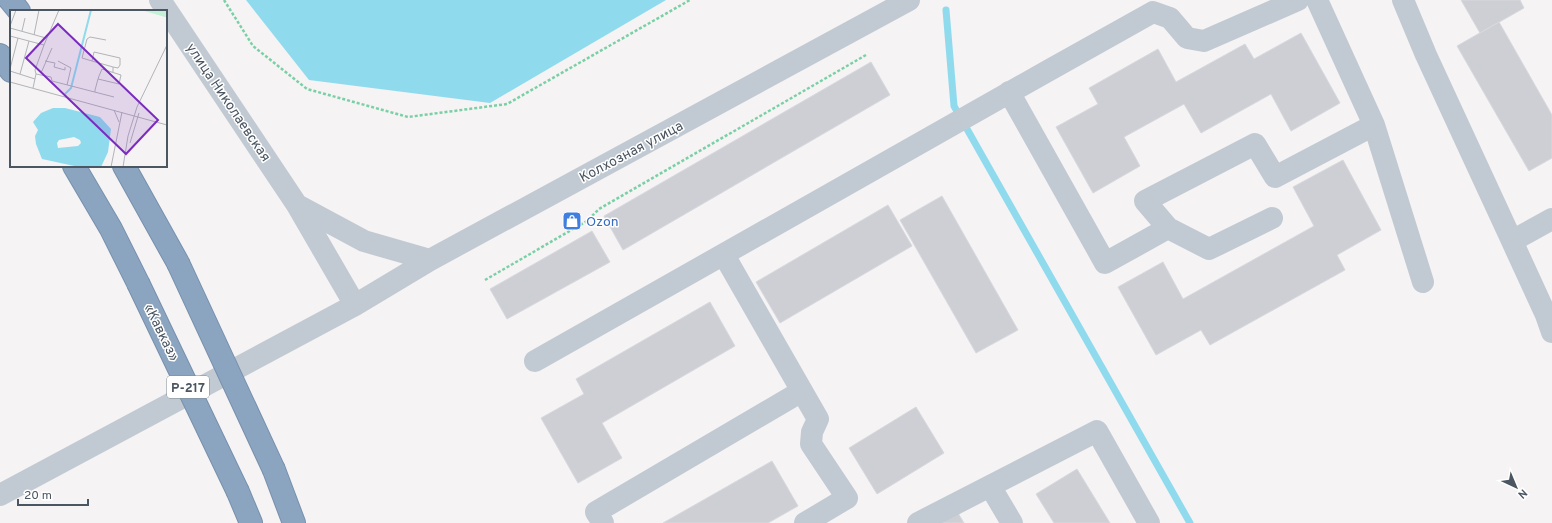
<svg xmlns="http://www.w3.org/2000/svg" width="1552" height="523" viewBox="0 0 1552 523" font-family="Overpass,sans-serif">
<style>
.water{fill:#90daee}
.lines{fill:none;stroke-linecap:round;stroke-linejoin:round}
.stream{stroke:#90daee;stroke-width:7}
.building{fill:#cdcfd5;stroke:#d7d9de}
.highway-casing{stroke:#7690ad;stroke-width:24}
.path{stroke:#7ad0a6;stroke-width:2.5;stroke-dasharray:3 2;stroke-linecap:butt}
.minor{stroke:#c1cad2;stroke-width:22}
.highway{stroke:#8ba5c1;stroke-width:22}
.highway-bridge-casing{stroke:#7690ad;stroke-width:24;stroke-linecap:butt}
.highway-bridge{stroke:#8ba5c1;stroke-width:22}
.labels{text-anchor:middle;stroke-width:3;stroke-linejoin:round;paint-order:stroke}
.shield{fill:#fff;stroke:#808990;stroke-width:1}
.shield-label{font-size:13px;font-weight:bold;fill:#4a5661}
.street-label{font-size:14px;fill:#4a5661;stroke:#fff}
.shop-label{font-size:14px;fill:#366cbe;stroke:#fff;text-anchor:start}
.inset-river{fill:none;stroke:#90daee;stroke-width:2}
.inset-road{fill:none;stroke:#b1b4b9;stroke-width:1}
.view{fill:#7b2cbf;fill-opacity:0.15;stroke:#7b2cbf;stroke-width:2}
.inset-edge{fill:none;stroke:#4a5661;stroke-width:2}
</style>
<rect width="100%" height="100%" fill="#f5f3f3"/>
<path class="water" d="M246,0H666L490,103L309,80Z"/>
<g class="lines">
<path class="stream" d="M946,10L954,106L1190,523"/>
</g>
<path class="building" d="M1461,0H1520L1524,8L1480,33Z
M1499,22L1552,115V158L1529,171L1457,46Z
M1301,33L1340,103L1291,131L1271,94L1201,133L1184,104L1124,137L1140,166L1093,193L1056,127L1098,104L1089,88L1158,49L1176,82L1245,44L1254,59Z
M871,62L890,95L623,250L604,216Z
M1343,160L1381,230L1337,255L1345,270L1210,345L1201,330L1156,355L1118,287L1163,262L1183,299L1314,226L1293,187Z
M942,196L1018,330L976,353L900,220Z
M888,205L912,246L780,323L756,282Z
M592,231L610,262L507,319L490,289Z
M710,302L735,346L602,423L622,458L578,483L541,418L584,394L576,379Z
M916,407L944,453L877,494L849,448Z
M772,461L798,506L768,523H663Z
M1077,469L1110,523H1054L1036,494Z
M958,513L964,523H940Z"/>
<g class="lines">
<g class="highway-casing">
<path id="highway" d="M10,0L19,11
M0,55L11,71
M74,166L111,229L138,283
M124,166L178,263
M274,470L294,523
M238,492L251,523"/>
</g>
<path class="path" d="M224,0L253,46L307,89L408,117L507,104L690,0
M485,280L587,221L599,209L866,55"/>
<path class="minor" d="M160,0L297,205L355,305
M1317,0L1374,125L1423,282
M1403,0L1426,55L1512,241L1552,219
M1009,92L1105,263L1168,228L1209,249L1272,218
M297,205L364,241L430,260
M1168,228L1145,201L1255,144L1275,177L1374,125
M1512,241L1546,315L1552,332
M724,255L818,419L812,432L811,444L847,498L805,523
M535,361C741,246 946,127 1153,12L1170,18L1187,38L1204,41L1298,0
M990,486L1097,431L1149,523
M0,495L355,305L430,260L909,0
M603,523L596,512L802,391
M918,523L990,486L1012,523"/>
<use href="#highway" class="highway"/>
<g class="highway-bridge-casing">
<path id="highway-bridge" d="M178,263L274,470
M138,283L238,492"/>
</g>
<use href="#highway-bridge" class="highway-bridge"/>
</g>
<defs>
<g id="shop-square" transform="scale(1)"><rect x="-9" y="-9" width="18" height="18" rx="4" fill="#3f7fe0" stroke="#fff"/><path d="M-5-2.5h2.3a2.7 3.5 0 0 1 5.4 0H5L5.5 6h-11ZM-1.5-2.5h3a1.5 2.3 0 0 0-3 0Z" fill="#fff"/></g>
</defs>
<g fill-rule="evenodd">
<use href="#shop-square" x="572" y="221"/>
</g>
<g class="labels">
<rect class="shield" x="167" y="376" width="42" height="22" rx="3"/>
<g class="shield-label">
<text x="188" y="392">Р-217</text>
</g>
<g class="street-label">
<text transform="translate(229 102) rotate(56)" y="5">улица Николаевская</text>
<text transform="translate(631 151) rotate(-28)" y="5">Колхозная улица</text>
<text transform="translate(162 332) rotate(64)" y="5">«Кавказ»</text>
</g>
<g class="shop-label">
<text x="586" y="226">Ozon</text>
</g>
</g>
<g transform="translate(10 10)">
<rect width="157" height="157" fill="#f5f3f3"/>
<path d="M131,0H157V7H155Z" fill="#c3f1d5"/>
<path d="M43,98H55L90,107L101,119L98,142L91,157H69L32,149L26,134L25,126L28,120L23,112L31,103ZM64,127L70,130L71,133L68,136L48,138L47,133L49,130Z" fill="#90daee" fill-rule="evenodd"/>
<path class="inset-river" d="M55,84L61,78L81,0"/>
<path class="inset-road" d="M0,16L6,0M0,18L36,28M12,21L15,8M24,25L29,0M0,26L34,35L25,60L26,64L23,78M34,35L49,0M35,51L45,53L44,57L55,60V57M48,51L61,58L57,75M82,51L72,48L77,29L80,27L96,30M103,57L82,51L84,42L110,48V55L108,58L103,57V62M0,59L8,28M0,61L25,69M31,63L42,38M10,64L19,31M26,64L41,67L42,71L104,87M0,72L157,115M85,82V80L88,69L89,66L92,59L111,65L109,74L88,69M104,100L109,112M120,133L129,103M101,157L112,102M113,157L118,126L127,97L157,35"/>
<path class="view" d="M48,14L148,110L116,144L16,48Z"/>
<rect width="157" height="157" class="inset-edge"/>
</g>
<g transform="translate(1516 487) rotate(136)" stroke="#ffffff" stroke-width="3" paint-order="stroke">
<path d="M0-3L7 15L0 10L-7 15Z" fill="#4a5661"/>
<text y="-6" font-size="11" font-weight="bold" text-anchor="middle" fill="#4a5661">N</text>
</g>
<path d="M18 499v6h70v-6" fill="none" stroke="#4a5661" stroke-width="2"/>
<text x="24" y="499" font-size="12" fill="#4a5661" stroke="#ffffff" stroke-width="3" paint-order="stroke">20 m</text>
</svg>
